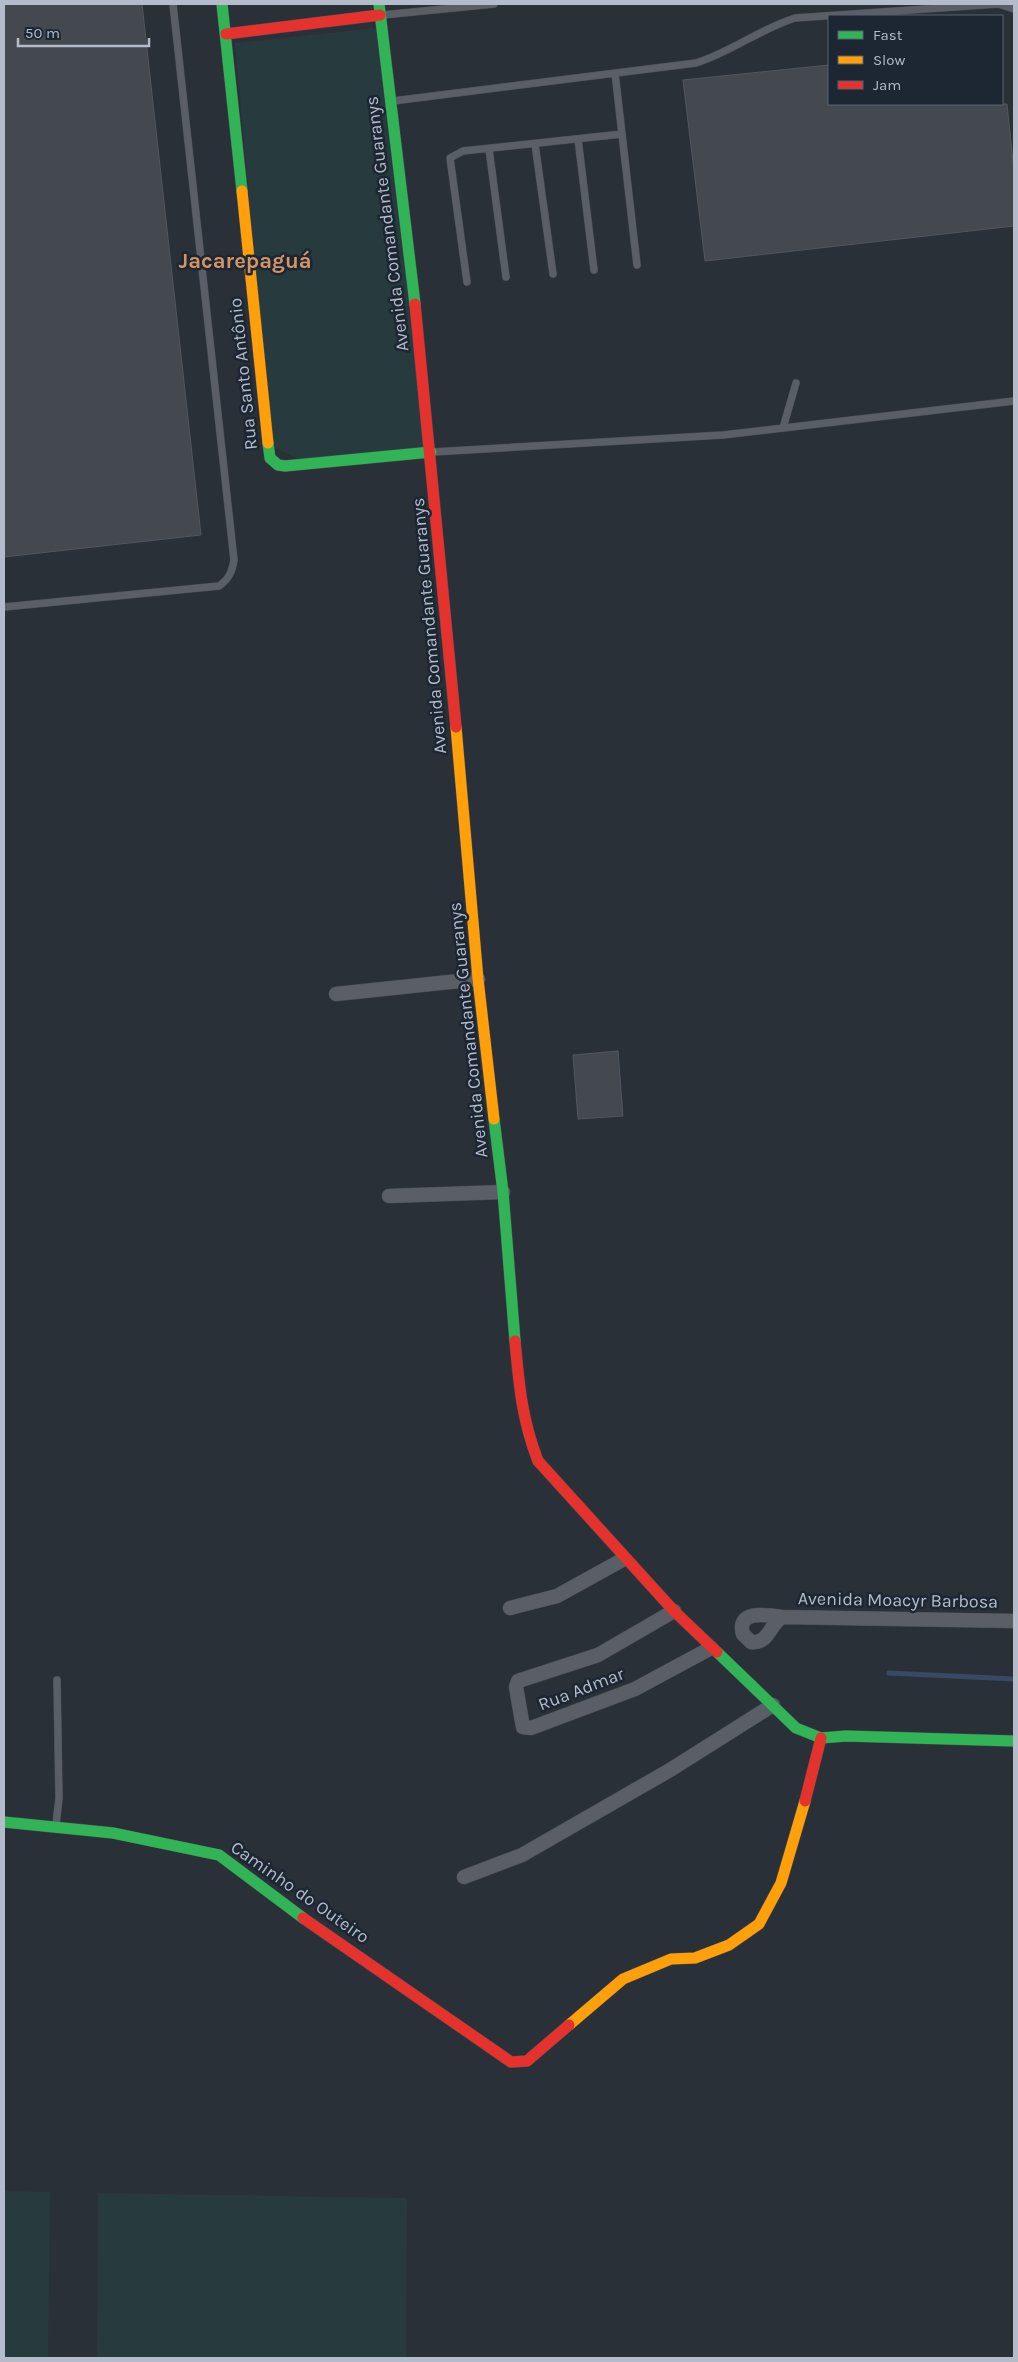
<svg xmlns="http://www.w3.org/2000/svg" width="1018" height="2362" viewBox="0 0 1018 2362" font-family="Karla,sans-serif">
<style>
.green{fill:#273a3e}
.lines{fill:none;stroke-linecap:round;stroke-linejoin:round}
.stream{stroke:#384963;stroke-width:5}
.building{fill:#444950;stroke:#52575f}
.lane-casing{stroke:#484c53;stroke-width:8}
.street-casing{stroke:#484c53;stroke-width:15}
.fast-casing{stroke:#484c53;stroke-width:12}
.slow-casing{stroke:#484c53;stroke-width:12}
.jam-casing{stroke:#484c53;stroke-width:12}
.lane{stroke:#5a5e66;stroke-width:7}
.street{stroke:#5a5e66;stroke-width:14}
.fast{stroke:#30b455;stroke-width:11}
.slow{stroke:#ff9f0a;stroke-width:11}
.jam{stroke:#e5322d;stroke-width:11}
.labels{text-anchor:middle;stroke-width:5;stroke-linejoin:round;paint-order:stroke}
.street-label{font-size:18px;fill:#b4bcc9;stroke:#1d2633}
.district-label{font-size:22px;font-weight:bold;fill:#d59563;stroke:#1d2633}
</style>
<rect width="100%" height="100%" fill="#2a3038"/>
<path class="green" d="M376,28L429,451L304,462L272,446L235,43Z
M4,2191L50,2192L48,2358H4Z
M98,2193L407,2198L406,2358H97Z"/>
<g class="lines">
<path class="stream" d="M889,1673L1014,1679"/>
</g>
<path class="building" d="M4,4H142L201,535L4,557Z
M829,65V104H1007L1014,171V226L705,261L683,80Z
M618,1051L623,1116L578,1119L573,1055Z"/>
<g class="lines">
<g class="lane-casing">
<path id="lane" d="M383,15L494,4
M615,73L637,265
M393,101L696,63C731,52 760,29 795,18L998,4L1014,9
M578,139L594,270
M535,144L553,274
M489,149L506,277
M467,282L450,158L463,151L622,134
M783,428L796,383
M433,452L723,435L1014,401
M4,607L219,586C229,579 232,572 234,560L173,4
M56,1825L59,1798L57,1680"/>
</g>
<g class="street-casing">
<path id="street" d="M336,994L478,979
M389,1196L503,1192
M510,1608L557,1596L624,1559
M674,1611L598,1655L518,1681L516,1687L523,1727L531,1728L635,1689L711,1648
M782,1617C769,1625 769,1644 751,1642L743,1634C736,1609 768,1615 782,1617L1014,1621
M464,1877L522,1855L670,1770L773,1705"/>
</g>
<g class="fast-casing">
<path id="fast" d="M222,4L242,191
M379,4L415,304
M268,443L270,458L278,465L285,466L431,452
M494,1119L503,1192L515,1341
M717,1652L796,1728L821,1738L846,1736L1014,1741
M4,1822L113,1833L219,1855L303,1918"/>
</g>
<g class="slow-casing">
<path id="slow" d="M242,191L268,443
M456,727L478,979L494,1119
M569,2025L623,1979L671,1959L695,1958L729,1945L759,1924L781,1883L805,1801"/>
</g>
<g class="jam-casing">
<path id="jam" d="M226,34L380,15
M415,304L456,727
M515,1341C519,1385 522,1420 538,1461L674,1611L717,1652
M805,1801L821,1738
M303,1918L511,2062L527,2061L569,2025"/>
</g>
<use href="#lane" class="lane"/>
<use href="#street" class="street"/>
<use href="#fast" class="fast"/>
<use href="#slow" class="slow"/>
<use href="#jam" class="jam"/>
</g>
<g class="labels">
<g class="street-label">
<text transform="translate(387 224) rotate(-97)" y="6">Avenida Comandante Guaranys</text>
<text transform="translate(243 374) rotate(-96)" y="6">Rua Santo Antônio</text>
<text transform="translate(429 626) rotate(-95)" y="6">Avenida Comandante Guaranys</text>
<text transform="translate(468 1030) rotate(-96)" y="6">Avenida Comandante Guaranys</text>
<text transform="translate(898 1600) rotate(1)" y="6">Avenida Moacyr Barbosa</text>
<text transform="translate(581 1689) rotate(-21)" y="6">Rua Admar</text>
<text transform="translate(300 1892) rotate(35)" y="6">Caminho do Outeiro</text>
</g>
<g class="district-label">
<text x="245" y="268">Jacarepaguá</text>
</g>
</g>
<rect width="1018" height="2362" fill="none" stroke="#b4bcc9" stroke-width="10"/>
<rect x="828" y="15" width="175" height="90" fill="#1d2633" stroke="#59626f"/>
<rect x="838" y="31" width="25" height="8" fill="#30b455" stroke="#59626f"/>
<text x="873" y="40" font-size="15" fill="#b4bcc9">Fast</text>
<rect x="838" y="56" width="25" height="8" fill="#ff9f0a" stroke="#59626f"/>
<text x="873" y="65" font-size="15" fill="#b4bcc9">Slow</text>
<rect x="838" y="81" width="25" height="8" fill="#e5322d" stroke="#59626f"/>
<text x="873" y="90" font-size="15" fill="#b4bcc9">Jam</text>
<path d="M18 38v8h131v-8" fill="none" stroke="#b4bcc9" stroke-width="2.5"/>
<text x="25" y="38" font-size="15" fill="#b4bcc9" stroke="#1d2633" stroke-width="4" paint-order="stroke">50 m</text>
</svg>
